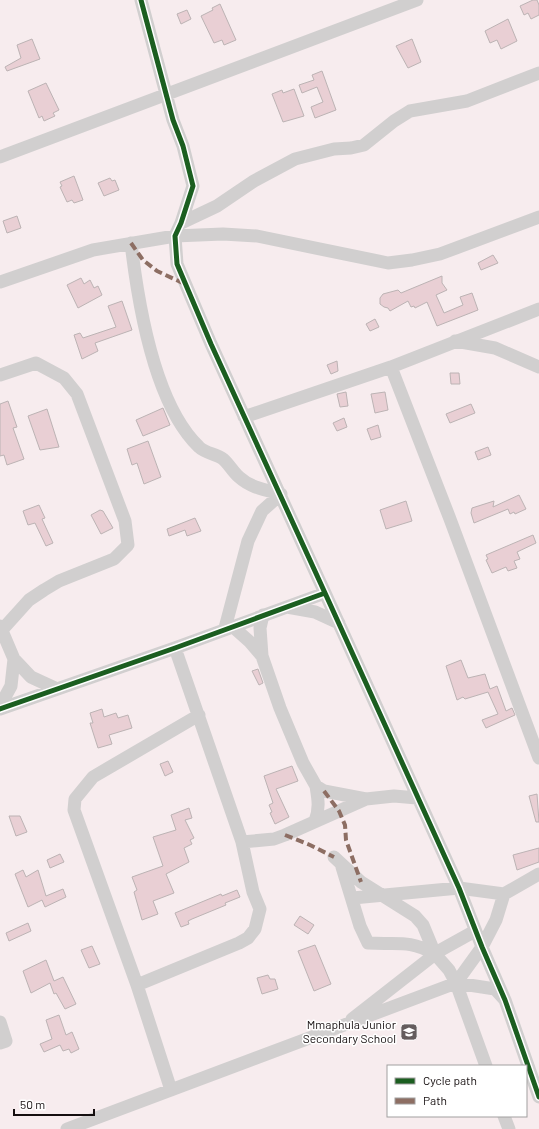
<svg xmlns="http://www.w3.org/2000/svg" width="539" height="1129" viewBox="0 0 539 1129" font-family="Barlow,sans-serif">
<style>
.building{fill:#e9cfd4;stroke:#bcb3b4}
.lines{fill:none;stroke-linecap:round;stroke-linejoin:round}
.street{stroke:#d1cfcf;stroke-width:13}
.quiet{stroke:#8d6e63;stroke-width:4;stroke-dasharray:8 4;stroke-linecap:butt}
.cycleway-casing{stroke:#fff;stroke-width:8}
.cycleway{stroke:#1b5e20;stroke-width:5}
.labels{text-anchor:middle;stroke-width:3;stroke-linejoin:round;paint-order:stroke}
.poi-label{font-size:12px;fill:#150e0f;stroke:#fff;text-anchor:end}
</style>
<rect width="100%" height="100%" fill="#f7ecee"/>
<path class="building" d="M533,0H537L539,5V15L531,19L528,13L524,15L520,6Z
M220,4L236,40L224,45L222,40L214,43L201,16L213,10L212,8Z
M187,10L191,19L181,24L177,14Z
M508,19L517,41L501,49L497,40L490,43L485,31Z
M32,39L40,59L7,71L5,67L21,58L17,45Z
M412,39L421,62L408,68L396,46Z
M322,71L336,110L315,118L311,107L323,102L317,87L302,93L299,85L314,80L312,75Z
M46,83L59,110L53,113L55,116L44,121L42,116L39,118L28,91Z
M294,89L304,116L283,122L272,94L282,90L283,93Z
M74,176L83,200L74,203L72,200L67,202L60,187L62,186L60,182Z
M110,178L112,181L115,180L119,190L104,196L98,183Z
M17,216L21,228L7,233L3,221Z
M493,255L498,263L481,270L478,263Z
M442,276V283L447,290L436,295L444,313L463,305L460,297L472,293L478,310L437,326L427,302L415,308L414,306L411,307L408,301L390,311L388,308L384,307L380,304V298L383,294L398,290L401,293Z
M81,278L84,284L90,280L94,288L98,286L102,295L78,308L67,285Z
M122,301L132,330L95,343L98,351L82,359L74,335L80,333L83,338L116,327L108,306Z
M375,319L379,327L370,331L366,324Z
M337,361L338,371L331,374L327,365Z
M450,373H459L460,384H451Z
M346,392L348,406L340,407L337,394Z
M385,392L388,410L375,413L371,394Z
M8,401L17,427L13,428L24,459L7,465L4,455L0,456V404Z
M471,404L475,413L450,423L446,414Z
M163,408L170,425L143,436L136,420Z
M47,409L59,447L40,450L28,416Z
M344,418L347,427L337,431L333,423Z
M378,425L381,437L371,440L367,429Z
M148,441L161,477L144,484L137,463L132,465L127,449Z
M488,447L491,455L478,460L475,452Z
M519,495L526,509L515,514L514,512L510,514L508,509L474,523L471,513L472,508L494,501L493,507Z
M406,501L412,521L386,529L380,510Z
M39,505L45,518L42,519L53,543L46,546L35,523L28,525L23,511Z
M100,510L103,511L113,528L101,534L91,515Z
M195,518L201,531L187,536L185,530L169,536L167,529Z
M533,535L536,543L517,552L520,559L514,561L517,568L508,571L506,567L492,573L486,560L488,559L486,555Z
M461,660L468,678L485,674L490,689L497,686L506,711L512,708L515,715L486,728L482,720L498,714L488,692L465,699L463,697L457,700L446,666Z
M258,669L263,683L259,685L252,671Z
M102,709L104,717L116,713L118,718L128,715L132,728L109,735L112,744L98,748L90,723H93L90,713Z
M168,761L173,772L165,776L160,764Z
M292,766L298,781L276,789L289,817L275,824L270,813L272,812L269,805L273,803L264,776Z
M537,794L539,822H536L529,796Z
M189,808L192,818L185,820L194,838L190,840L192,844L184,848L189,862L166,874L174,893L153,901L158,914L142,920L134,892L137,890L132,877L163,866L153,837L176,830L171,815Z
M9,816H20L27,832L16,836Z
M539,848V862L517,870L513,855Z
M60,854L64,862L50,868L47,860Z
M23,870L26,877L38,870L46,896L63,889L66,897L45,907L42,900L28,907L15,874Z
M237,890L240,897L225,903L226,905L192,919L188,921L189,924L181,927L175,913L221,894L222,896Z
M300,916L314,925L308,934L294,925Z
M28,923L31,931L9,941L6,933Z
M315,945L331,984L314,991L298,951Z
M92,946L100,964L89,968L81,950Z
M46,960L54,981L63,977L76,1004L65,1009L56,993L54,994L50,983L31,993L23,971Z
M268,975L270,979H275L278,989L262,994L257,978Z
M59,1015L66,1035L72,1032L79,1049L71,1053L69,1049L63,1051L60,1045L44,1052L40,1044L52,1039L46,1020Z"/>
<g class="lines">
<path class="street" d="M141,0L173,120L183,146L193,186L181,223L175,236L177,264L211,344L325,593
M0,157L417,0
M181,223L217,206L254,181L295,159L334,149L351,148L364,145L394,121L410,111L467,101L539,73
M131,243C138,303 154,404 199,447C205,453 216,454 223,459C229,464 233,472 239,477C251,488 266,490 281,494
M0,282L93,250L175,236L223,234L257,236L388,263L412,260L440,254L539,217
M455,341L495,348L539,367
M391,367L450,519L539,758
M0,375L36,363L64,378L77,394L125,521L128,545L114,559L59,581L44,590L29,600L2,630
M244,417L391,367L539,309
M287,607L315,612L339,623
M0,626L14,659L31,677L57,689
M232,626L250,642L262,656L280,708L303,763L316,786L324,791L366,799
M225,628L248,541L262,511L281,494
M262,656L260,628L263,615
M0,706L11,686L14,659
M0,709L175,648L325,593L459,888L482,947L505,1000L539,1097
M315,821C320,808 318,799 316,786
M242,842L274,839L285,835L366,799L394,796L417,798
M334,857L361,882L415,916L423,925L435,954L449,970L456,983L486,1066
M342,867L360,926L368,943C397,945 408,939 435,954
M353,898L459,888L504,894L539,874
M456,983L482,947L496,920L504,894
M137,985L239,943L248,938L255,929L260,909L253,892L242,842L175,648
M352,1019L439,951L475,931
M0,1022L6,1041L0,1043
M171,1090L137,985L74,810L75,799L93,777L199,715
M504,1116L509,1129
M67,1129L456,983L495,989L504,999"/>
<path class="quiet" d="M131,243L143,260L157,271L185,284
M324,791L339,811L345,825L346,840L361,882
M285,835L310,845L334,857"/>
<g class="cycleway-casing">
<path id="cycleway" d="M141,0L173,120L183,146L193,186L181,223L175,236L177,264L211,344L325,593
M0,709L175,648L325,593L459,888L482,947L505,1000L539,1097"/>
</g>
<use href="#cycleway" class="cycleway"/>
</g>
<defs>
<g id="school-square" transform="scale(0.9)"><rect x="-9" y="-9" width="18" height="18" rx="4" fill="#645c5d" stroke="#fff"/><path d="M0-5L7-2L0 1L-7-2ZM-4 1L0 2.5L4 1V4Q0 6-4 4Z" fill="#fff"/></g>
</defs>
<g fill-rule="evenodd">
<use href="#school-square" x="409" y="1032"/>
</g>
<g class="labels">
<g class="poi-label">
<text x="396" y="1029">Mmaphula Junior<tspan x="396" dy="14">Secondary School</tspan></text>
</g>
</g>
<rect x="387" y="1065" width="140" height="52" fill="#ffffff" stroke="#a19f9f"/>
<rect x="395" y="1078" width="20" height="6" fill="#1b5e20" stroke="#a19f9f"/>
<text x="423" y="1085" font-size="12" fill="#150e0f">Cycle path</text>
<rect x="395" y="1098" width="20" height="6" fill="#8d6e63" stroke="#a19f9f"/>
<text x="423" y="1105" font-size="12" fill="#150e0f">Path</text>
<path d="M14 1109v6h80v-6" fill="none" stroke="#150e0f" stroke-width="2"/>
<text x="20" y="1109" font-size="12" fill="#150e0f" stroke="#ffffff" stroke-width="3" paint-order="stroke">50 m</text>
</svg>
